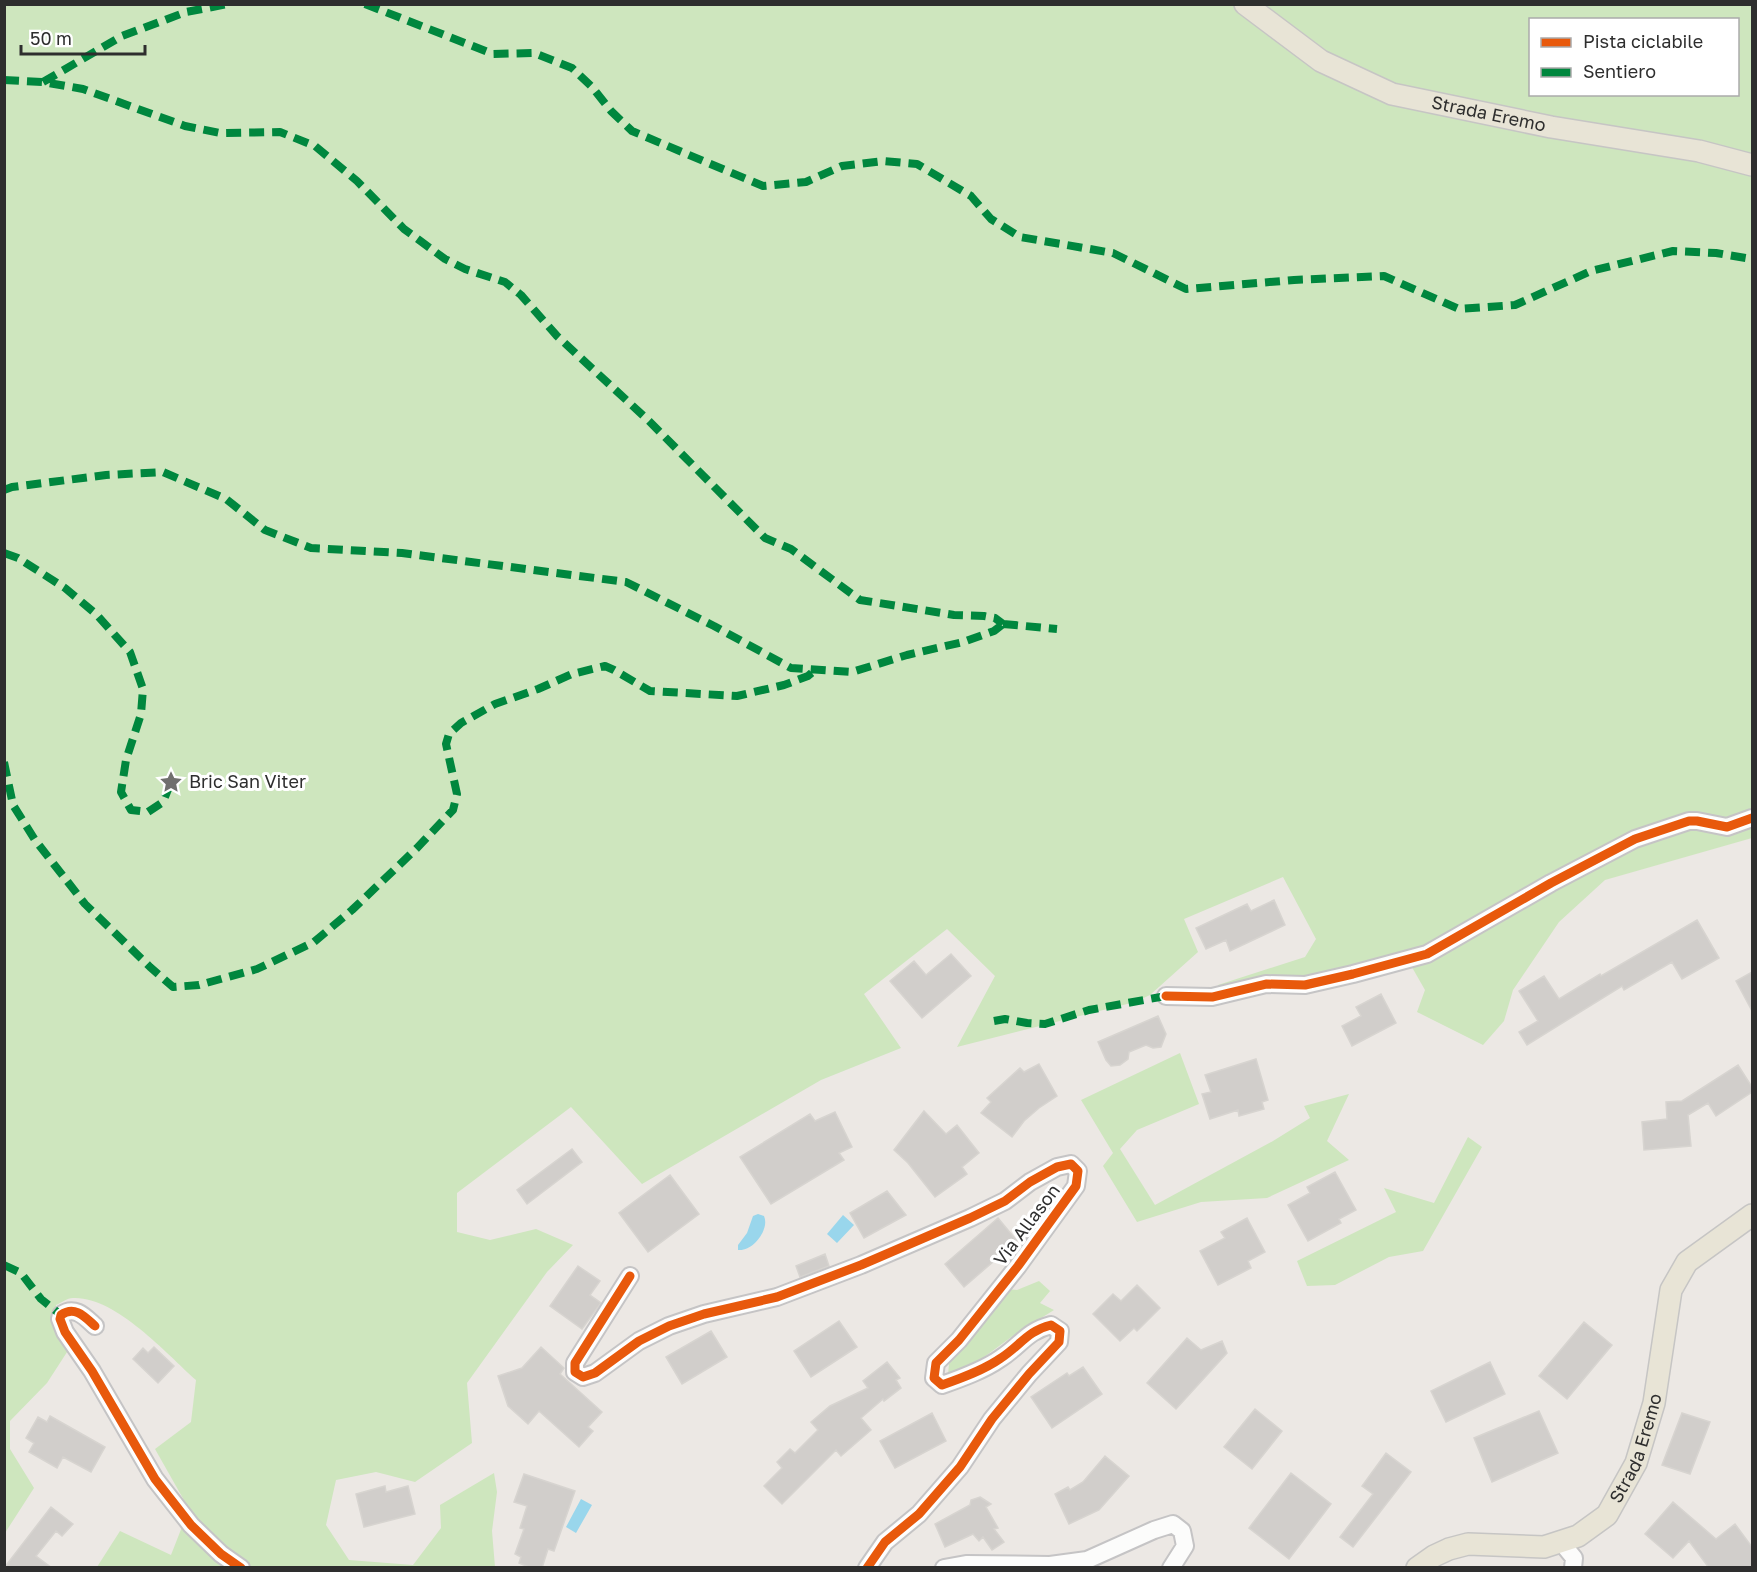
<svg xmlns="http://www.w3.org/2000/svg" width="1757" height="1572" viewBox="0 0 1757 1572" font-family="'Golos Text',sans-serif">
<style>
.green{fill:#cee6be;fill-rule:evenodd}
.water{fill:#99d6ec}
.building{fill:#d1cecb;stroke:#d7d4d0;stroke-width:1.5}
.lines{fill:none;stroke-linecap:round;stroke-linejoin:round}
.minor-casing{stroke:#c5c4c5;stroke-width:20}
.major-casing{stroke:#c6c5c4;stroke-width:24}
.minor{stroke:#fcfcfb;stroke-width:16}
.major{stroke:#e8e4d6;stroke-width:21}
.quiet{stroke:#00873e;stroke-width:8;stroke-dasharray:15 8;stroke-linecap:butt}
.cycleway-casing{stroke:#fff;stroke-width:13}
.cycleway{stroke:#e8590c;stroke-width:9}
.labels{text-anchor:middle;stroke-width:6;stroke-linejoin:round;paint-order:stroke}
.street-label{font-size:18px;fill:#2e2e2e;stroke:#fff}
.poi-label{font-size:18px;fill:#2e2e2e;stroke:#fff;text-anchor:start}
</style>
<rect width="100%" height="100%" fill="#ece8e4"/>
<path class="green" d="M5,5H1752V838L1605,880L1559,922L1513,990L1504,1021L1483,1045L1417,1012L1425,990L1405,955L1301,979L1218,991V985L1305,957L1316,939L1283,877L1184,919L1198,952L1150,995L1135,1002L957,1047L995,976L947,929L864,994L901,1048L821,1080L642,1184L571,1107L457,1193V1232L490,1240L536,1229L573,1245L547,1272L467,1383L472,1443L415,1482L376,1472L336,1480L326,1525L349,1560L413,1565L441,1528L440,1505L494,1473L497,1492L492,1531L495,1567H97L120,1531L171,1555L189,1509L155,1449L191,1422L196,1380C166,1353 115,1296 73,1298C67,1298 61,1303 56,1305V1326L69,1349L47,1383L10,1421V1449L34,1488L5,1533ZM1530,20H1738V94H1530Z
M1180,1053L1199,1104L1137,1130L1120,1149L1155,1205L1273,1141L1310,1118L1304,1106L1349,1094L1327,1141L1349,1160L1267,1198L1201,1202L1137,1222L1103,1166L1113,1153L1081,1100Z
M1468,1137L1482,1147L1423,1251L1389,1257L1335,1285L1307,1286L1297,1261L1396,1212L1384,1188L1434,1203Z
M1039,1281L1050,1291L1040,1303L1054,1310L1014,1335L972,1366L948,1375L949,1364L956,1354L1006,1289L1017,1290Z"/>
<path class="water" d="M758,1214L764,1216C770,1229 753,1252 738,1250V1245L747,1233L753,1216Z
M843,1215L854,1225L837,1243L827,1234Z
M581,1499L592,1505L576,1533L566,1527Z"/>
<path class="building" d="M1274,900L1285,925L1230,951L1226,940L1206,949L1196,928L1247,904L1251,911Z
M1697,920L1719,958L1682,979L1672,962L1624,990L1622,986L1527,1045L1519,1032L1538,1021L1519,991L1544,976L1559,999L1600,974L1601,976Z
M951,954L971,976L922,1018L890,981L914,961L926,975Z
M1752,972V1011L1736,981Z
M1381,994L1396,1023L1352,1046L1342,1026L1361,1016L1356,1007Z
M1158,1016L1166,1034L1161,1047L1153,1048L1146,1045L1129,1052L1128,1059L1120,1065L1111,1066L1106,1060L1098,1042Z
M1256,1059L1268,1100L1262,1102L1264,1109L1239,1116L1238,1110L1210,1119L1202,1094L1211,1092L1205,1075Z
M1039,1064L1057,1096L1039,1108L1024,1121L1012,1137L981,1113L991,1102L987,1098L1020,1068L1024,1072Z
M1738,1065L1752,1087V1092L1716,1116L1708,1103L1688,1115L1691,1146L1644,1150L1642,1122L1667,1119L1666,1102L1682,1101Z
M924,1111L946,1134L957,1125L979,1153L962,1167L967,1174L935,1197L908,1163L894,1150Z
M835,1112L852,1147L839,1153L844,1160L771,1204L740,1157L810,1114L815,1121Z
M572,1149L582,1162L527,1204L517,1190Z
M1335,1172L1356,1210L1339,1219L1341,1223L1308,1241L1288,1205L1310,1193L1307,1187Z
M670,1175L699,1214L648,1252L619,1213Z
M887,1191L906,1215L864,1238L850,1213Z
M998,1218L1017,1241L964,1287L945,1264Z
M1247,1218L1265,1252L1248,1261L1251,1268L1218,1285L1200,1251L1225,1238L1221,1232Z
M825,1254L829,1266L800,1277L796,1266Z
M578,1266L600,1281L590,1295L601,1303L582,1329L550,1306Z
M1137,1285L1160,1308L1137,1331L1134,1328L1120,1341L1093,1314L1113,1294L1121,1301Z
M839,1321L857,1347L811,1377L794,1351Z
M1584,1322L1612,1345L1567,1399L1539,1376Z
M711,1331L727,1357L682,1384L666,1357Z
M1187,1338L1201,1350L1222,1341L1227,1353L1176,1409L1147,1383Z
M154,1347L174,1366L158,1383L133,1359L143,1348L148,1353Z
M541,1347L564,1368L560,1374L602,1412L588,1427L593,1431L579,1447L539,1411L528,1424L508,1406L498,1376L522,1368Z
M887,1362L900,1378L896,1380L901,1388L884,1401L883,1399L861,1418L871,1430L841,1456L836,1450L782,1504L764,1486L782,1468L777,1462L790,1449L795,1453L818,1430L811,1422L830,1406L868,1388L863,1381Z
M1490,1362L1505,1394L1446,1422L1431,1391Z
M1083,1367L1102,1394L1052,1428L1031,1397L1067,1373L1069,1376Z
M1255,1409L1282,1431L1252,1469L1224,1447Z
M1539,1411L1558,1453L1492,1482L1474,1438Z
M932,1413L946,1441L895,1468L880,1441Z
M1682,1413L1710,1422L1690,1474L1662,1465Z
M50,1416L105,1447L91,1472L63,1457L57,1468L29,1452L34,1443L26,1438L38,1417L47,1422Z
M1386,1453L1411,1472L1353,1547L1340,1537L1373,1494L1362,1486Z
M1105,1456L1129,1476L1099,1510L1069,1524L1055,1494L1068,1487L1070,1490L1083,1482Z
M1291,1473L1331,1504L1289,1559L1249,1528Z
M524,1474L575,1491L554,1551L548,1549L542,1568H531L519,1563L521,1557L515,1554L524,1529L520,1528L527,1506L514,1502Z
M385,1486L386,1492L408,1486L415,1514L364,1527L356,1494Z
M980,1497L991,1504L986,1507L998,1528L994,1529L1004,1542L992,1550L983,1537L979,1541L973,1534L945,1547L935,1524L970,1505L971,1500Z
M1673,1502L1716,1539L1735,1524L1752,1547V1568H1709L1689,1541L1673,1558L1645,1534Z
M51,1507L73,1524L62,1536L56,1531L36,1556L52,1568H4Z"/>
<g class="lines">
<g class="minor-casing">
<path id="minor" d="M1166,996L1212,997L1266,984L1305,985L1353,974L1427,954L1551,883L1635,839L1689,821H1697L1727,827L1752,818
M630,1276L575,1363V1372L583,1377L595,1373L639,1341L669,1326L704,1314L777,1297L861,1265L970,1218L1005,1201L1030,1182L1057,1167L1071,1164L1078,1171L1076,1186L1018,1266L959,1340L936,1363L934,1378L942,1385C962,1378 984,1370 1001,1358C1021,1345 1027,1331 1051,1325L1060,1331L1059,1342L1029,1374L992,1419L960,1467L919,1514L885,1542L867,1568
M95,1326C85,1317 75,1305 61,1315L60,1319L65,1332L92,1371L155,1479L191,1525L221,1554L241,1568
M1561,1542L1574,1558L1573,1568
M944,1568L966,1564L1050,1565L1087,1560L1154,1530L1173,1524L1182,1531L1185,1546L1171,1568"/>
</g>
<g class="major-casing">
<g id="major">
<path id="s1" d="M1245,4L1321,61L1392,94L1551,127L1699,151L1752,165"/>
<path id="s2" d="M1417,1568L1434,1556L1449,1549L1468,1544L1544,1547L1578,1536L1607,1515L1636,1463L1654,1403L1671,1290L1687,1262L1752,1215"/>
</g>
</g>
<use href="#minor" class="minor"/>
<use href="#major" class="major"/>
<path class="quiet" d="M365,4L493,54L534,53L572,68L592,87L611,111L632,131L763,186L806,182L842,166L883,161L917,164L971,196L991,219L1020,237L1113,253L1186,289L1294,280L1384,276L1459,309L1515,305L1591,271L1673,251L1716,253L1752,259
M4,80L43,82L83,89L185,126L220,133L280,132L315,146L357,181L404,229L445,259L465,269L505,282L521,295L557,336L649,421L765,538L791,549L860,600L954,615L984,616L995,618L1003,624
M43,82L122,36L186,12L228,4
M4,490L12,487L106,475L163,472L226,499L265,530L311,548L402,553L626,582L714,626L791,668L852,672L907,655L963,642L994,631L1003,624
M4,553L18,558L65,588L96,614L130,652L143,689L141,714L126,760L121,792L131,810L148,812L163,802L171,782
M1003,624L1057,629
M4,762L13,805L35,840L85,904L150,967L173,987L199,985L257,969L314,942L352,910L417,848L453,810L457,794L446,744L449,734L461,723L495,704L538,689L572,674L605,666L614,670L650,691L737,696L784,685L808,676L815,670
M994,1021L1005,1019L1027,1023L1045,1024L1089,1010L1166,996
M4,1265L21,1273L41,1299L61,1315"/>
<g class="cycleway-casing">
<path id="cycleway" d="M1166,996L1212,997L1266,984L1305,985L1353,974L1427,954L1551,883L1635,839L1689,821H1697L1727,827L1752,818
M630,1276L575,1363V1372L583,1377L595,1373L639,1341L669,1326L704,1314L777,1297L861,1265L970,1218L1005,1201L1030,1182L1057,1167L1071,1164L1078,1171L1076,1186L1018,1266L959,1340L936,1363L934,1378L942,1385C962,1378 984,1370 1001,1358C1021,1345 1027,1331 1051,1325L1060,1331L1059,1342L1029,1374L992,1419L960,1467L919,1514L885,1542L867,1568
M95,1326C85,1317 75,1305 61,1315L60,1319L65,1332L92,1371L155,1479L191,1525L221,1554L241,1568"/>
</g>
<use href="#cycleway" class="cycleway"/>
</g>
<defs>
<g id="sight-bare" transform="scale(1.8)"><path d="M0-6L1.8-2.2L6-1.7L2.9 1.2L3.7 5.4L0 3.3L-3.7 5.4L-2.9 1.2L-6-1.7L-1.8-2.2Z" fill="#706f6e" stroke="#fff" stroke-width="2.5" paint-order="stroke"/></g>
</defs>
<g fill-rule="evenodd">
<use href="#sight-bare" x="171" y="782"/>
</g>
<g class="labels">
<g class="street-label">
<text dy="6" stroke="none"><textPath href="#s1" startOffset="272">Strada Eremo</textPath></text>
<text transform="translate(1027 1225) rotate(-53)" y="6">Via Allason</text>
<text dy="6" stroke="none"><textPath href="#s2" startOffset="278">Strada Eremo</textPath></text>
</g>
<g class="poi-label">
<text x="189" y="788">Bric San Viter</text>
</g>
</g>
<rect width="1757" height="1572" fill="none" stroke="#2e2e2e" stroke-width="12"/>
<rect x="1529" y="18" width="210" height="78" fill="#ffffff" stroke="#ababab" stroke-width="1.5"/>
<rect x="1541" y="38" width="30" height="9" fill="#e8590c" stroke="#ababab" stroke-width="1.5"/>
<text x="1583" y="48" font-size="18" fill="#2e2e2e">Pista ciclabile</text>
<rect x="1541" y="68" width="30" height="9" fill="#00873e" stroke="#ababab" stroke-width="1.5"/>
<text x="1583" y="78" font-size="18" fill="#2e2e2e">Sentiero</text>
<path d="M21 45v9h124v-9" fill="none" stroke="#2e2e2e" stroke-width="3"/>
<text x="30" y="45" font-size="18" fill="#2e2e2e" stroke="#ffffff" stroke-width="4.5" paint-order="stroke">50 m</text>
</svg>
